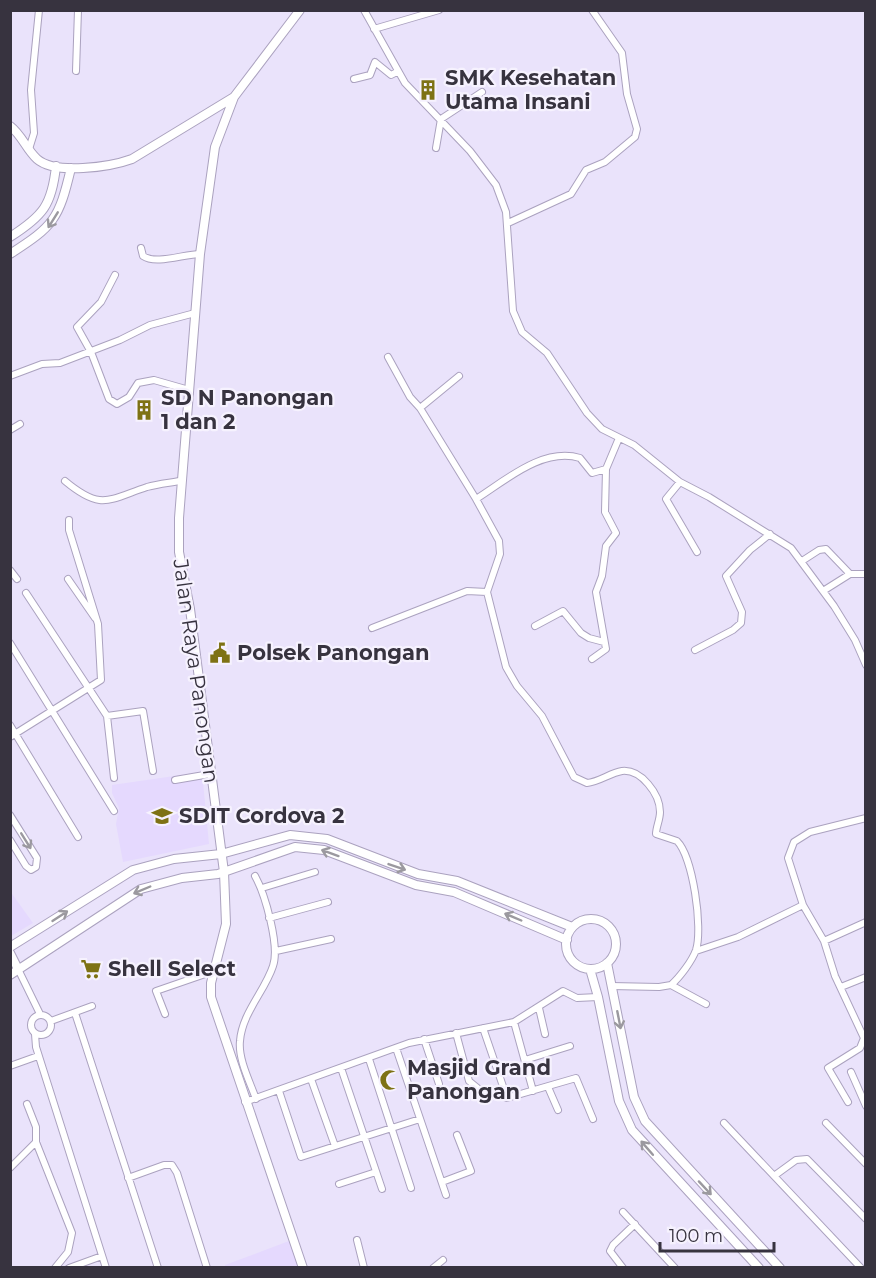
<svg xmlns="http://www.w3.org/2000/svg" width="876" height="1278" viewBox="0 0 876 1278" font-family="Montserrat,sans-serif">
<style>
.built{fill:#e5d9fe}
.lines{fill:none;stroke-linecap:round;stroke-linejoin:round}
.street-casing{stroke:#aba2bf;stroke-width:8}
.secondary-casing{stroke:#aba2bf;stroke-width:10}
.street{stroke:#fff;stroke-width:6}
.secondary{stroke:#fff;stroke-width:8}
.oneway{stroke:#9b999f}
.labels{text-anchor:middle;stroke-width:4.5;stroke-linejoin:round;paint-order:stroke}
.poi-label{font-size:21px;font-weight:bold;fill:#37333f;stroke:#f6f2fe;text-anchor:start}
.street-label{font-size:21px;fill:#37333f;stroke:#f6f2fe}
</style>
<rect width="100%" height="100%" fill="#eae3fb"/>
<path class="built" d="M202,772L209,844L123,862L116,824L119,808L112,793V785Z
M10,891L33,923L11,936H10Z
M289,1241L299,1267L225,1268V1265Z"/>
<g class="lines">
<g class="street-casing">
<path id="street" d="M364,10L405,83L470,151L496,185L506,212L513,311L522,332L547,353L587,413L602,429L634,445L680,482L709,497L791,548L834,606L855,640L866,665
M374,29L439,10
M76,71L78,10
M354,79L370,75L375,62L391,75L397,72
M436,148L441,119L482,92
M29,149L34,133L31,90L39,10
M508,223L571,194L586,170L605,162L635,137L637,129L627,94L622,53L592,10
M141,248L143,256C156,265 184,254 200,254
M115,275L101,302L77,327L91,352L109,399L117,404L129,397L138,383L154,380L189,390
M388,357L410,397L420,408L459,376
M10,376L42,364L60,363L120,340L150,325L195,313
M420,408L476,499L499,541L500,554L487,592L506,667L517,686L542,716L574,777L587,783C599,782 610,773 622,771C641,769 660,794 660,812C660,820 656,827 656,834L677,841C693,857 703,928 696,950C692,961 680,977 671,985L659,987L611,986
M10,430L20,424
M65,481C101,511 108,500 147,487C158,484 169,483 180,481
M680,482L666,499L697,552
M476,499C506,480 543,447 580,458L592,473L606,469
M802,561L819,550L826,549L850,574H866
M10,570L17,579
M68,579L95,618
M823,591L850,574
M26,593L107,716L114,778
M535,626L563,611L581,633L589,638L604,642
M372,628L467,591L487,592
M10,643L114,811
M695,650L733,630L741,623L742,612L726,576L750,550L770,534
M592,659L606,649L596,592L602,576L606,546L616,533L605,512L606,469L619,438
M107,716L143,711L153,771
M10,725L78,837
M10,737L101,680L98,624L69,530V520
M175,780L210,774
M10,815L37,858L36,867L31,870L26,866L10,840
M255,876C265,894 280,946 273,966C265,991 242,1013 240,1041C238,1059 250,1082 256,1099
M262,888L315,872
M269,918L328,902
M824,941L866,922
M276,951L331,939
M696,951L738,937L803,905
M18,969L40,1014
M671,985L706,1004
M841,987L866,977
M539,1008L545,1034
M75,1013L158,1268
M165,1014L156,991L214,971
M31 1025a10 10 0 1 1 20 0a10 10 0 1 1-20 0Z
M51,1021L92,1006
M514,1022L533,1091
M483,1028L507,1098
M456,1033L469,1081L480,1090L507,1098L576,1078L593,1119
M35,1034L36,1047L106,1268
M424,1039L439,1084
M396,1048L446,1195
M369,1059L411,1188
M525,1060L570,1046
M10,1066L38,1056
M341,1068L382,1189
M851,1072L866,1106
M311,1079L335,1146
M548,1087L558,1110
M279,1091L301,1157L420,1119
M245,1102L409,1043L514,1022L563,991L577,998L598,997
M848,1102L828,1068L860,1048L864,1038L835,976L824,941L803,905L788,858L794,842L810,832L866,818
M27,1104L36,1127V1142L72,1233L68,1252L55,1268
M724,1123L861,1268
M826,1123L866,1164
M10,1168L36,1142
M774,1176L796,1160L807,1159L866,1219
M128,1178L164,1165H172L177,1173L207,1268
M442,1182L471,1171L457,1135
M339,1184L376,1172
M623,1212L675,1268
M357,1240L364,1268
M69,1268L102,1256
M433,1268L443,1260
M623,1268L610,1251L613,1245L635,1224"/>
</g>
<g class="secondary-casing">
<path id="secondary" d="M234,97L215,147L200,254L179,518V552L190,609L224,872L226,924L211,983V997L303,1268
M10,126C22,135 26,149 37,159C55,175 110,167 132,159L234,97L300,10
M10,237C43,216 52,205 56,166
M10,254C54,226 59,219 71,168
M566 944a25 25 0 1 1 50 0a25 25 0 1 1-50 0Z
M10,947L133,870L174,859L221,854L290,835L327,839L418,874L457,881L572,927
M10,953L18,969
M607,963L634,1097L645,1121L780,1268
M590,969L598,997L619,1101L632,1130L759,1268
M10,975L141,889L182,878L218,874L295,847L324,850L416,885L454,892L567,940"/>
</g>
<use href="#street" class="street"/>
<use href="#secondary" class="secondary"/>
</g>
<defs><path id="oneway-shaft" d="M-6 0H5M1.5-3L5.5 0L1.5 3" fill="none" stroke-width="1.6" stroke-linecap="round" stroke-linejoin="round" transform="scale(1.5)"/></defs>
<g class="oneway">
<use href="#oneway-shaft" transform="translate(53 220) rotate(122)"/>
<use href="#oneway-shaft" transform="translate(26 841) rotate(58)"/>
<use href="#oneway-shaft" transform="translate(330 853) rotate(-160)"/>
<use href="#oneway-shaft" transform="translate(397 867) rotate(19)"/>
<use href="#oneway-shaft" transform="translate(142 890) rotate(157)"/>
<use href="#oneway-shaft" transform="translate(60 916) rotate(-33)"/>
<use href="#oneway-shaft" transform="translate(513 917) rotate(-157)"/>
<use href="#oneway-shaft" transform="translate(619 1020) rotate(79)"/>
<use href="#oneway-shaft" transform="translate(647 1148) rotate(-131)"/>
<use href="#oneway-shaft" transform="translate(705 1188) rotate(47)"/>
</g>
<defs>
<g id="building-bare" transform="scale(1.62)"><path d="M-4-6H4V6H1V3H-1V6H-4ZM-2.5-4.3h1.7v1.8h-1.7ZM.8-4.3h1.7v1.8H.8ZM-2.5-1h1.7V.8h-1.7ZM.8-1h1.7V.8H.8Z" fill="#7e7214" stroke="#f6f2fe" stroke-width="2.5" paint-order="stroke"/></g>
<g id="civic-bare" transform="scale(1.62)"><path d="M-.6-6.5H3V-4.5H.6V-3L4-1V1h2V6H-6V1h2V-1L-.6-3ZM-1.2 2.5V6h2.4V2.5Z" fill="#7e7214" stroke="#f6f2fe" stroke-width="2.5" paint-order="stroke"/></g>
<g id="school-bare" transform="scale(1.62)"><path d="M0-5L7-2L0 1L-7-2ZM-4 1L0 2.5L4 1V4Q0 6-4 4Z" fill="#7e7214" stroke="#f6f2fe" stroke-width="2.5" paint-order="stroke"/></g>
<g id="supermarket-bare" transform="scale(1.62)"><path d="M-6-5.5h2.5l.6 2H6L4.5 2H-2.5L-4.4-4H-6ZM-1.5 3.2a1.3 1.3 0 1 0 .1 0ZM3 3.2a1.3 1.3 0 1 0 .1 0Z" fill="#7e7214" stroke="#f6f2fe" stroke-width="2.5" paint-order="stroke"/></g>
<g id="mosque-bare" transform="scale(1.62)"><path d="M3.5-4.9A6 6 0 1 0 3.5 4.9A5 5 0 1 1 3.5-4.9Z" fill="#7e7214" stroke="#f6f2fe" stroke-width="2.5" paint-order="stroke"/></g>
</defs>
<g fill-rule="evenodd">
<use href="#building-bare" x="428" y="90"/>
<use href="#building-bare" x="144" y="410"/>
<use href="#civic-bare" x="220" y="653"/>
<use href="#school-bare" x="162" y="816"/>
<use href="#supermarket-bare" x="91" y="969"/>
<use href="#mosque-bare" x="390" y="1080"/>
</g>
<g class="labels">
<g class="poi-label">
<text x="445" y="85">SMK Kesehatan<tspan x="445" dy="24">Utama Insani</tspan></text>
<text x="161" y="405">SD N Panongan<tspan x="161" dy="24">1 dan 2</tspan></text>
<text x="237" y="660">Polsek Panongan</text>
<text x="179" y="823">SDIT Cordova 2</text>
<text x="108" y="976">Shell Select</text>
<text x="407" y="1075">Masjid Grand<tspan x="407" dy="24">Panongan</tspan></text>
</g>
<g class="street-label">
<text transform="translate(196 671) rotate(82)" y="7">Jalan Raya Panongan</text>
</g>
</g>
<rect width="876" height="1278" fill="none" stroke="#37333f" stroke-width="24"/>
<path d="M660 1242v9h114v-9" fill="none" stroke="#37333f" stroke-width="3"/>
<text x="669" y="1242" font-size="18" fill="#37333f" stroke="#f6f2fe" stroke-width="4.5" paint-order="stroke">100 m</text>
</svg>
